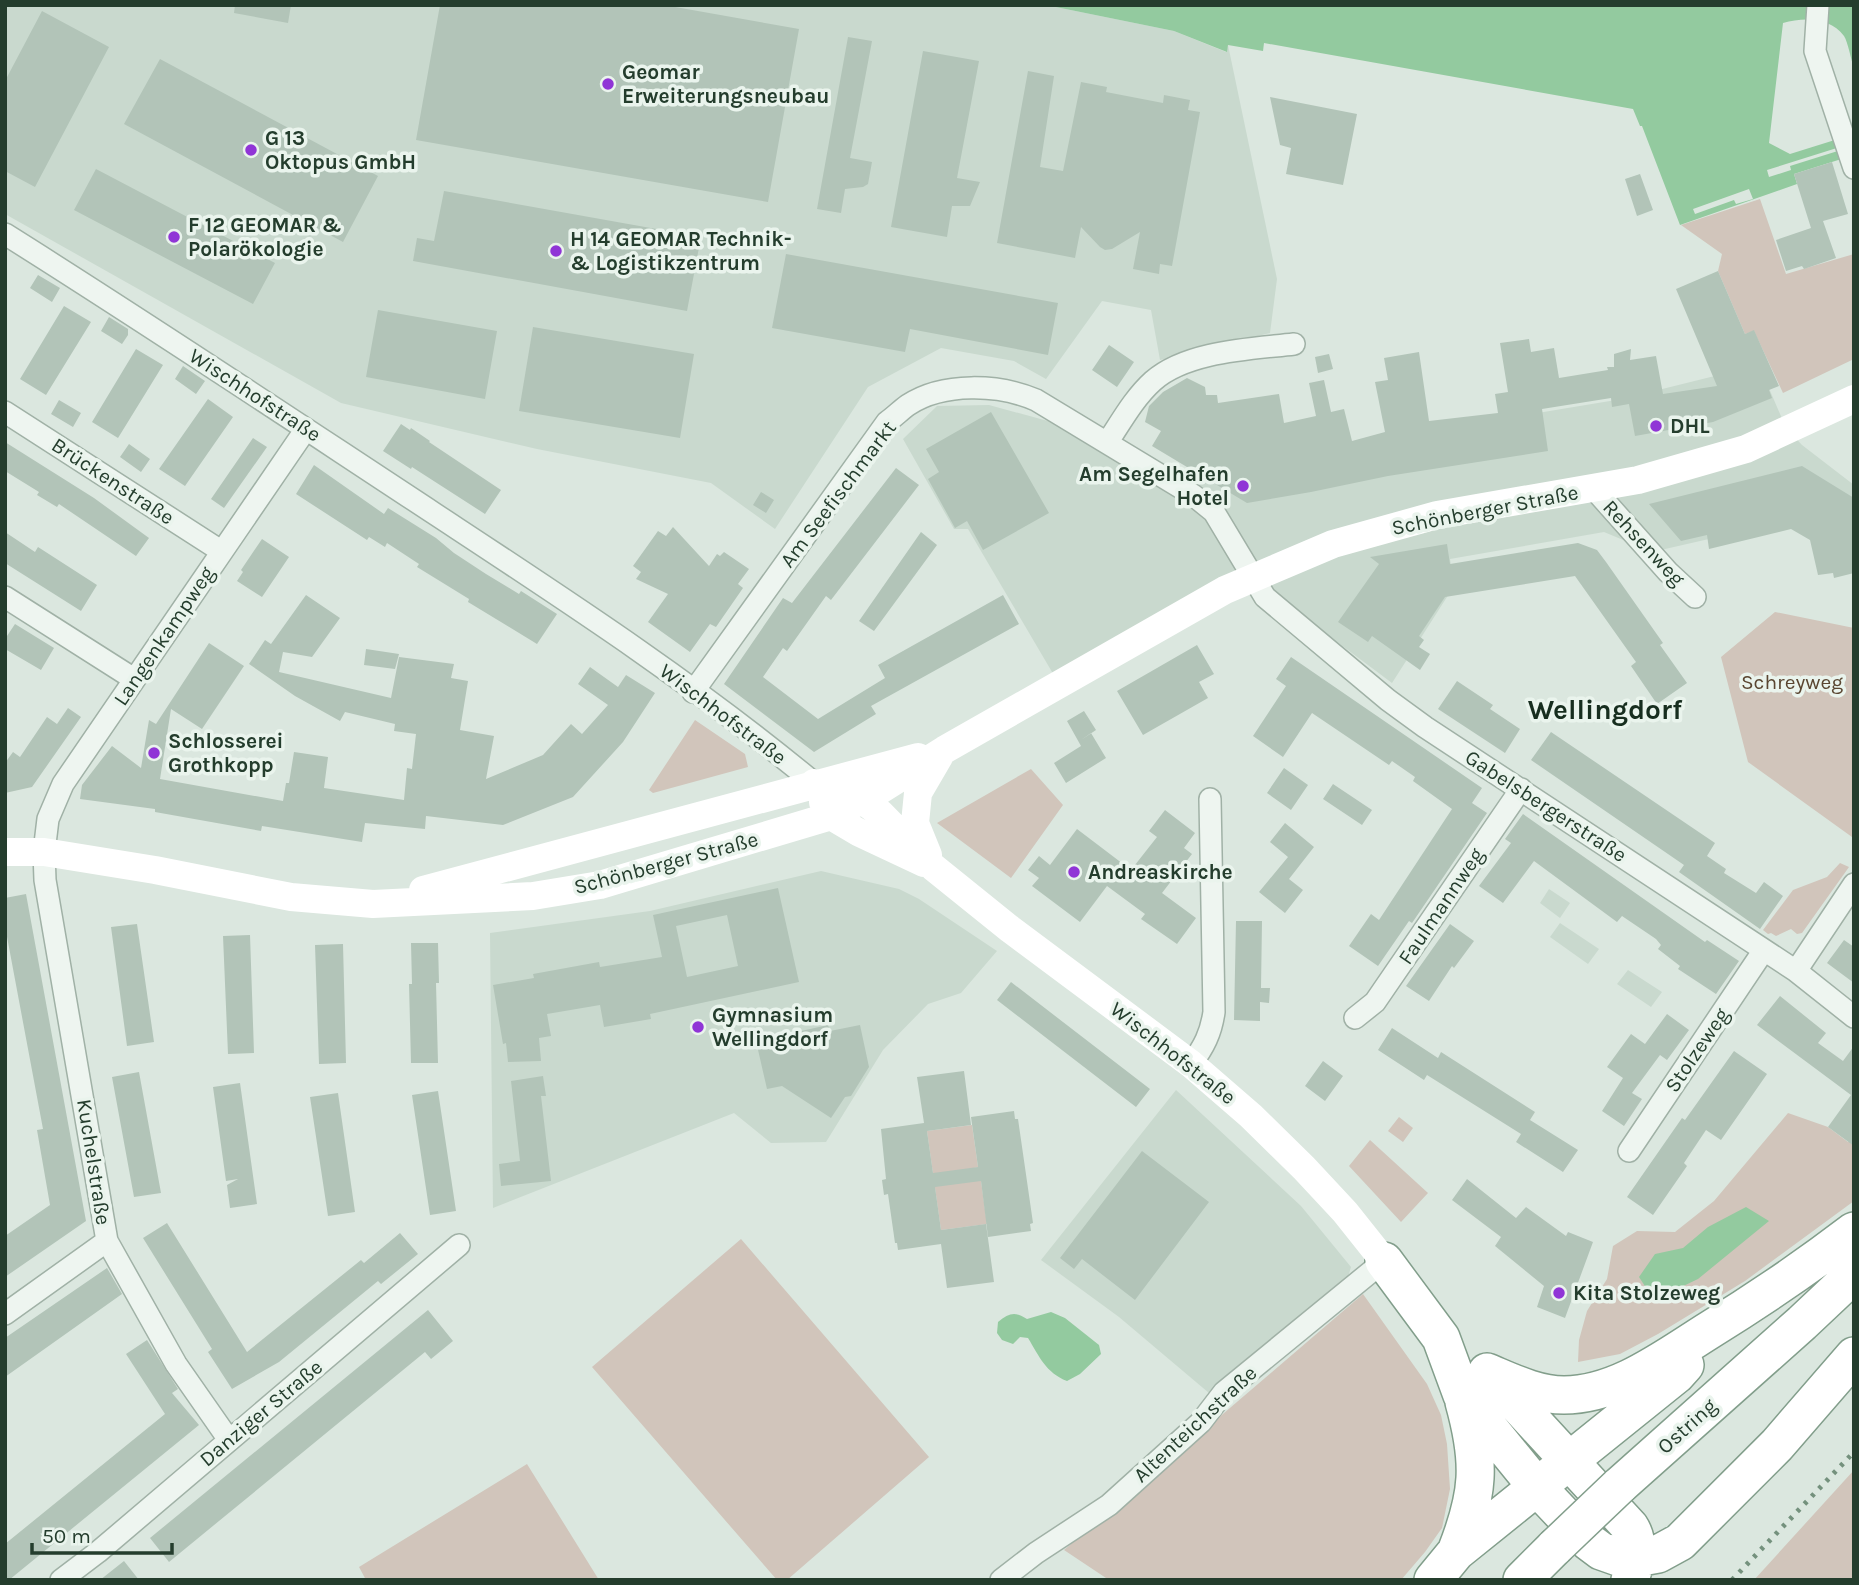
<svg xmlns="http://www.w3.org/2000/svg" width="1859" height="1585" viewBox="0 0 1859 1585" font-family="Karla,sans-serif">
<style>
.built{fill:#c9d9ce}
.green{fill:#d1c5bb}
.water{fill:#93ca9f}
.pier{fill:#dbe7df}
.building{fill:#b2c4b8;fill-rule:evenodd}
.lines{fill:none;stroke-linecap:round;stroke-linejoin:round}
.street-casing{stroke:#a0b1a6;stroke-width:24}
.highway-casing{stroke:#829e8b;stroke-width:40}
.street{stroke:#eef5f0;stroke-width:21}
.secondary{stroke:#fff;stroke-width:28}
.highway{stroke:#fff;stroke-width:37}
.rail{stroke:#74917d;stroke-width:5;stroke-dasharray:3.5 7;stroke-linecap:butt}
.highway-bridge-casing{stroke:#829e8b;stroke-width:40;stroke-linecap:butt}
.highway-bridge{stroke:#fff;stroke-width:37}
.poi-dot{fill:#9035d6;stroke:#eaf4ed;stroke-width:2.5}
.labels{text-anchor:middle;stroke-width:7;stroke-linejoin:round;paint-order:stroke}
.poi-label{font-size:21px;font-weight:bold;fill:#243d2d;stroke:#eaf4ed;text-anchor:start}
.street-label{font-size:21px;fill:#243d2d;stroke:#eaf4ed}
.park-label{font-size:21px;fill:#5a4631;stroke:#eaf4ed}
.district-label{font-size:28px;font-weight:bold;fill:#172e1f;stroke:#eaf4ed}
</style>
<rect width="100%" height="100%" fill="#dbe7df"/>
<path class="built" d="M5,5H1046L1174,31L1226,52L1228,45L1277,279L1270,333L1160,360L1151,310L1102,301L1046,379L1014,361L941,348L868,387L775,529L711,483L537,449L341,403L5,214Z
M1759,365L1786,428L1802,445L1854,485V506L1652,552L1604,532L1450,559L1454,586L1392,683L1241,570L1055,677L968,529H954L903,439L937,406L989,405L1066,426L1170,491L1400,436L1622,399Z
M821,871L899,889L919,899L997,951L961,993L928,1004L883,1050L826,1142L771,1143L734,1113L493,1208L490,933L650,911Z
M1549,889L1570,903L1560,918L1540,903Z
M1560,923L1599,949L1588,964L1550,937Z
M1628,970L1662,992L1651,1007L1617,984Z
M1176,1090L1301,1206L1351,1267L1348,1277L1209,1393L1119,1317L1041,1260Z"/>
<path class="green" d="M1760,199L1786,274L1854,254V359L1783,393L1754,331L1745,334L1718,271L1722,254L1681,225Z
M1775,612L1854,628V833L1852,837L1748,762L1721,657Z
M695,720L745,754L748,767L653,793L649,790Z
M1031,769L1063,805L1011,878L937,823Z
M1840,863L1849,867L1802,933L1797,934L1791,929L1776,936L1771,933L1768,934L1763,930L1793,890L1827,877Z
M1788,1113L1828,1127L1848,1142L1854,1136V1201L1745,1281L1658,1334L1620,1354L1578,1362L1579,1340L1587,1311L1607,1279L1613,1246L1637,1231L1675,1232L1714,1201Z
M1399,1117L1413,1128L1403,1142L1388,1131Z
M972,1125L978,1167L974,1168L976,1181H981L987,1224L941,1230L927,1131Z
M1370,1140L1428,1193L1401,1222L1349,1166Z
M741,1239L929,1457L787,1580H777L592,1367Z
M1363,1294L1427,1384L1441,1415L1447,1444L1450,1489L1442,1528L1425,1552L1401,1580H1109L1064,1550Z
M527,1464L599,1580H366L359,1567Z
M1854,1470V1580H1754Z"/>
<path class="water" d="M1046,5H1854V68C1851,60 1848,42 1844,36C1830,17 1804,17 1783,23L1769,143L1790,154L1854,134V155L1794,174L1797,184L1680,225L1642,126H1640L1633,109L1264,43L1263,51L1228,45L1227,52L1174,31Z
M1746,1207L1769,1221L1698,1279L1654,1300L1639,1277L1655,1254L1683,1248L1708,1227Z
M1051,1312L1065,1318L1099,1345L1101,1354L1080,1374L1067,1381C1046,1373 1039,1356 1028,1338L1020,1337L1013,1344L1002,1340L997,1333L998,1322C1009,1313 1015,1311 1027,1319Z"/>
<path class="pier" d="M1840,147L1841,150L1790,166L1791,170L1769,177L1767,170Z
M1749,189L1753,199L1736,204L1734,200L1695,214L1693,209Z"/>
<path class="building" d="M235,5H291L288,23L234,13Z
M440,5H664L799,29L768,202L416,140Z
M42,11L109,47L35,187L5,171V81Z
M848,37L872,41L850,158L872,162L868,184L863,187L845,189L841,213L817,209Z
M923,51L979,61L957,178L980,182L970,206H952L947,237L891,227Z
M160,59L378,176L343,242L124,124Z
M1028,71L1054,76L1040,167L1063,171L1081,82L1107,87L1106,92L1163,103L1164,95L1190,100L1188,110L1200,112L1172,266L1160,264L1159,274L1133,269L1140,232L1112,249L1105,250L1100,247L1081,227L1075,258L997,243Z
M1270,97L1357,114L1343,185L1286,174L1291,148L1280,145Z
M1832,162L1848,214L1823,221L1836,258L1804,269L1802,266L1786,271L1776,240L1811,228L1794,174Z
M96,169L275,263L253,304L74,210Z
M1640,174L1653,210L1637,216L1625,179Z
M444,191L701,237L687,311L413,261L417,238L434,241Z
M786,254L1058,303L1048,355L910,329L905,352L772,328Z
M1718,271L1745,334L1754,330L1779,386L1769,390L1772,398L1713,422L1635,436L1629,404L1612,407L1611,398L1542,409L1548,451L1388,476L1311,492L1247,503L1152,446L1161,431L1145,422L1149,406L1163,392L1187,378L1205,387L1206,395H1217L1218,403L1279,394L1284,423L1316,416L1309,383L1324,380L1331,412L1344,409L1352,441L1385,432L1375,382L1388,380L1384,358L1419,352L1429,421L1498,413L1495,394L1508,392L1500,343L1529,339L1531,352L1554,348L1559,378L1608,370L1607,367H1614V354L1631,349L1630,360L1656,356L1663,394L1717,386L1676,289Z
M38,275L60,288L52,302L30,288Z
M64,306L91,322L46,395L20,379Z
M378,310L497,331L485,399L366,377Z
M109,317L128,329V335L122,344L101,331Z
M533,327L694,354L680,438L519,411Z
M1109,345L1134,362L1117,387L1092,370Z
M136,349L163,365L118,438L92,422Z
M1329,354L1333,369L1318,373L1315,357Z
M183,366L205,381L196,394L175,379Z
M208,399L233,417L185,486L159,469Z
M59,400L81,413L73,427L51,414Z
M991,412L1049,513L983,550L967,521L955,528L928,479L939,472L926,449Z
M401,424L410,430L411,428L430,441L429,442L501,490L485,514L412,467L411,469L383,451Z
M253,438L267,447L224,508L211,499Z
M5,442L94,498L149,538L136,556L59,504L57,507L37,495L39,492L5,471Z
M129,444L150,459L141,472L120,457Z
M314,465L384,514L388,508L436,538L454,553L486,574L519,594L521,591L557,614L537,644L468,602L469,599L417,567L419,564L387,543L385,547L369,537L367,540L296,494Z
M1802,466L1854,498V573L1834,578L1833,573L1818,575L1810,540L1791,529L1709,549L1707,535L1681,541L1649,504Z
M896,468L919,485L831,600L826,596L787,651L783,648L763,677L818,719L885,678L878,665L1003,595L1019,624L871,706L876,714L814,752L724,684L783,598L792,603Z
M761,492L774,500L766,513L753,505Z
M673,527L709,566L717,554L720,556L724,552L749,569L738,584L743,588L716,627L710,624L690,652L648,622L668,594L636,579L641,572L633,566L658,531L666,536Z
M5,532L35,552L38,547L97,585L81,611L5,563Z
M921,532L937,545L874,631L859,621Z
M262,539L289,557L262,597L237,581L243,572L241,570Z
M1578,543L1597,550L1606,562L1663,643L1660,645L1687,683L1657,704L1631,666L1636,662L1575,576L1445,597L1419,636L1424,640L1419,647L1430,654L1420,670L1372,636L1368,642L1338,622L1379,564L1370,557L1447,544L1450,564Z
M306,595L340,618L312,657L283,652L279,672L391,698L399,657L454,664L451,678L468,681L460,730L494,736L486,779L543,755L571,724L582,734L608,705L578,684L590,667L618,687L626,675L655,693L623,742L573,797L503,825L426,816L425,829L365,823L362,842L262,826L261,831L155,812V809L80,799L82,785L112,746L141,768L149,720L156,724L209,643L244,666L202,729L171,709L160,779L283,801L286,783H289L294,752L328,757L324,788L404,800L407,768L412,769L416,734L394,731L395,724L345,712L340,721L295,696L249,664L265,640L271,644Z
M15,624L54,648L41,670L5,649V639Z
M1197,645L1214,674L1199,682L1208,698L1143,735L1117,691Z
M366,649L399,654L395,669L364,665Z
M1291,657L1482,788L1472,803L1487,813L1412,923L1409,921L1378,966L1349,946L1371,914L1379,920L1452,809L1413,781L1415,777L1392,761L1389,765L1312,713L1283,757L1253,736L1286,686L1276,679Z
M1457,681L1493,705L1490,709L1520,729L1505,753L1438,709Z
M68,708L81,717L32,787L5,793V763L13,752L20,757L47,717L57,724Z
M1084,711L1096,730L1081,740L1091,733L1106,758L1066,783L1054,763L1081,746L1067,721Z
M1551,732L1715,843L1707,856L1726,869L1724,873L1756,893L1764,882L1783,896L1760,929L1679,872L1684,865L1531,760Z
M1284,768L1308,785L1291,810L1267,793Z
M1333,784L1372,810L1362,825L1323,799Z
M1165,810L1195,833L1184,848L1192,854L1162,893L1196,918L1177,944L1141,919L1145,914L1107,886L1080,922L1032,886L1039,878L1028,870L1039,856L1050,865L1077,829L1131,870L1157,837L1149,831Z
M1523,814L1705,942L1707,940L1739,961L1716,994L1678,969L1680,966L1658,949L1661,945L1656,939L1622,916L1617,922L1534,861L1503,903L1479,886L1511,843L1505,839Z
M1285,823L1314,847L1289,879L1303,890L1285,913L1259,892L1288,857L1270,842Z
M778,888L799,982L650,1014L651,1019L604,1027L600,1005L547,1014L551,1036L539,1038L541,1061L508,1062L506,1043L503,1044L493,985L534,978L533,974L599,962L600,967L662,957L653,915ZM727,915L738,966L687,977L676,926Z
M26,894L86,1221L5,1277V1236L50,1205L37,1130L43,1129L5,926V898Z
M1236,921H1262L1261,988H1270L1269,1003L1260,1002V1021L1234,1020Z
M137,924L154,1042L127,1046L111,927Z
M1450,924L1474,941L1454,968L1452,966L1429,1001L1406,986Z
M250,935L254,1053L228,1054L223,936Z
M1844,940L1854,947V983L1827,963Z
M411,943H438L439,983H436L438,1063H411L409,984H412Z
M343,944L346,1063L319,1064L315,945Z
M1011,982L1150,1089L1136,1107L997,1000Z
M1780,996L1826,1033L1818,1043L1843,1061L1854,1046V1146L1828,1127L1851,1095L1757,1025Z
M1667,1014L1689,1030L1667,1060L1660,1055L1632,1093L1642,1099L1624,1126L1602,1111L1623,1078L1607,1067L1631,1034L1645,1044Z
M828,1025L830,1031L860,1025L869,1067L851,1096L845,1097L831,1118L782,1086L767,1089L756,1041Z
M1392,1028L1438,1058L1441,1052L1535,1112L1530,1120L1578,1150L1563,1172L1516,1142L1521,1134L1427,1075L1424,1080L1378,1050Z
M1734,1051L1767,1074L1721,1140L1706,1130L1684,1163L1687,1166L1653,1215L1627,1197L1682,1118L1685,1120Z
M1323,1061L1343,1076L1325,1101L1305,1086Z
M964,1071L971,1125L927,1131L933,1173L978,1167L971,1117L1014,1111L1015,1119H1018L1033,1223L1030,1224L1031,1231L988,1237L981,1181L935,1187L941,1230L986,1224L994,1282L947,1288L941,1244L898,1250L897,1243H895L888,1194L884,1195L882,1180L886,1179L881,1129L924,1123L917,1077Z
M139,1072L161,1193L134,1197L112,1077Z
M543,1076L546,1096H541L551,1181L501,1186L499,1164L520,1161L511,1081Z
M240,1083L257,1204L230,1208L227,1185L238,1179L226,1181L213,1087Z
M438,1091L456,1211L430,1215L412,1095Z
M338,1093L355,1212L328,1216L310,1097Z
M1142,1151L1209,1202L1135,1300L1082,1259L1074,1269L1060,1258Z
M1467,1179L1516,1218L1526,1207L1566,1236L1568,1232L1593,1242L1565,1318L1537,1307L1544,1286L1495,1246L1501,1237L1452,1200Z
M167,1223L247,1352L361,1260L364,1263L400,1233L418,1254L381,1284L378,1281L279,1362L232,1389L208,1352L212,1349L143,1238Z
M107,1268L122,1294L5,1377V1338Z
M428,1310L453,1341L431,1359L425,1352L169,1562L150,1538Z
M147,1340L178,1389L172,1393L199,1425L9,1580H5V1544L165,1414L126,1354Z
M124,1561L139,1580H100Z"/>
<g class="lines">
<g class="street-casing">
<path id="street" d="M1818,5L1815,51L1854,168
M5,234C150,325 292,420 435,514C564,599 695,684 814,783
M5,412L221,551
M1107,443C1121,422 1134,398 1153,381C1187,351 1251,349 1294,344
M1594,489L1668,572L1695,597
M5,597L134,679
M693,692L887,422C894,417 901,410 908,405C943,382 999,384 1036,400L1193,495L1214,512L1265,597L1388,700L1425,727L1796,971L1854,1017
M1796,971L1854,884
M1355,1018L1375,1002L1521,789
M1191,1064C1204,1047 1211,1033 1214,1012L1210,799
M1629,1151L1764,950
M5,1314L107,1241
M229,1440L176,1364L107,1241L45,880L44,852L48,819L63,784L306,429
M61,1580L98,1552L459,1245
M1001,1580L1036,1553L1109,1505L1201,1422L1224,1392L1384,1261"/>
</g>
<g class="highway-casing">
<path id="highway" d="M1384,1261L1441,1338L1462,1395L1537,1487L1589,1542L1601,1551L1618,1557L1636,1558L1658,1554L1680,1542L1777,1445L1854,1356
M1487,1372C1511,1382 1537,1395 1564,1395C1617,1395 1665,1358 1708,1331C1758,1300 1807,1267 1854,1231
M1493,1378L1630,1527C1640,1542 1636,1563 1630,1580
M1619,1486L1802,1323L1854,1274
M1456,1552C1479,1494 1481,1463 1464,1402
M1433,1580L1456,1552L1676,1375L1685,1365
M1522,1580L1555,1547"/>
</g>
<use href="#street" class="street"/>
<path class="secondary" d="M814,783L861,799L881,814L933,867L1010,929L1191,1064L1251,1116L1304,1168L1345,1212L1384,1261
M823,802L831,816L858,832L924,863
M5,852H44L155,870L291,897L373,904L533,896L600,885L831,816L879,791L944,750L1225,590L1333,544L1437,515L1638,480L1746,449L1854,399
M928,855L915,823L918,793L939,757
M423,890L918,757"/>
<use href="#highway" class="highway"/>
<path class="rail" d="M1732,1580L1854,1452"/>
<g class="highway-bridge-casing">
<path id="highway-bridge" d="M1555,1547L1619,1486"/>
</g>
<use href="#highway-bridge" class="highway-bridge"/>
</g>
<g class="poi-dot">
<circle cx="608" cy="84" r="7"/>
<circle cx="251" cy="150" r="7"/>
<circle cx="174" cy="237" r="7"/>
<circle cx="556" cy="251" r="7"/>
<circle cx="1656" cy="426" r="7"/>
<circle cx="1243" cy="486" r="7"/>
<circle cx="154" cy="753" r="7"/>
<circle cx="1074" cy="872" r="7"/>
<circle cx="698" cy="1027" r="7"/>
<circle cx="1559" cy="1293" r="7"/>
</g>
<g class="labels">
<g class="poi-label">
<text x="622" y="79">Geomar<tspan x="622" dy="24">Erweiterungsneubau</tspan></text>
<text x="265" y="145">G 13<tspan x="265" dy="24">Oktopus GmbH</tspan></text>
<text x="188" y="232">F 12 GEOMAR &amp;<tspan x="188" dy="24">Polarökologie</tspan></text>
<text x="570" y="246">H 14 GEOMAR Technik-<tspan x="570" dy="24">&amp; Logistikzentrum</tspan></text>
<text x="1670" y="433">DHL</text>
<text x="1229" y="481" text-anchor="end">Am Segelhafen<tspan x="1229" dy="24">Hotel</tspan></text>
<text x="168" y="748">Schlosserei<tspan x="168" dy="24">Grothkopp</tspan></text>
<text x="1088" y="879">Andreaskirche</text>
<text x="712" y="1022">Gymnasium<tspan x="712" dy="24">Wellingdorf</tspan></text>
<text x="1573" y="1300">Kita Stolzeweg</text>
</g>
<g class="street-label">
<text transform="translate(255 395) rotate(33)" y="7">Wischhofstraße</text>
<text transform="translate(113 481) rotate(33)" y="7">Brückenstraße</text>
<text transform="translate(838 494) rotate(-53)" y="7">Am Seefischmarkt</text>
<text transform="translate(1485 510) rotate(-11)" y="7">Schönberger Straße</text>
<text transform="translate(1644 543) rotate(47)" y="7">Rehsenweg</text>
<text transform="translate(164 636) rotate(-56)" y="7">Langenkampweg</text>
<text transform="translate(723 714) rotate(37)" y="7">Wischhofstraße</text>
<text transform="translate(1546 806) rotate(33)" y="7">Gabelsbergerstraße</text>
<text transform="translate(666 863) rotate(-15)" y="7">Schönberger Straße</text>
<text transform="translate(1441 906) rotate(-56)" y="7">Faulmannweg</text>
<text transform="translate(1697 1050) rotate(-56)" y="7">Stolzeweg</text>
<text transform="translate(1173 1053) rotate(38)" y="7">Wischhofstraße</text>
<text transform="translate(94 1162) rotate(81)" y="7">Kuchelstraße</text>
<text transform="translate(261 1413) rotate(-40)" y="7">Danziger Straße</text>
<text transform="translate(1195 1424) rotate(-43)" y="7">Altenteichstraße</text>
<text transform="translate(1687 1426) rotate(-42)" y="7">Ostring</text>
</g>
<g class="park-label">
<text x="1792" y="689">Schreyweg</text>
</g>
<g class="district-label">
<text x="1605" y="719">Wellingdorf</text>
</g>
</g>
<rect width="1859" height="1585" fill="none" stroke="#243d2d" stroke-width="14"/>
<path d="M32 1543v10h140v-10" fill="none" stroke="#243d2d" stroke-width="3.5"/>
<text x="42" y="1543" font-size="21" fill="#243d2d" stroke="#eaf4ed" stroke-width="5" paint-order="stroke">50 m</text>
</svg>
